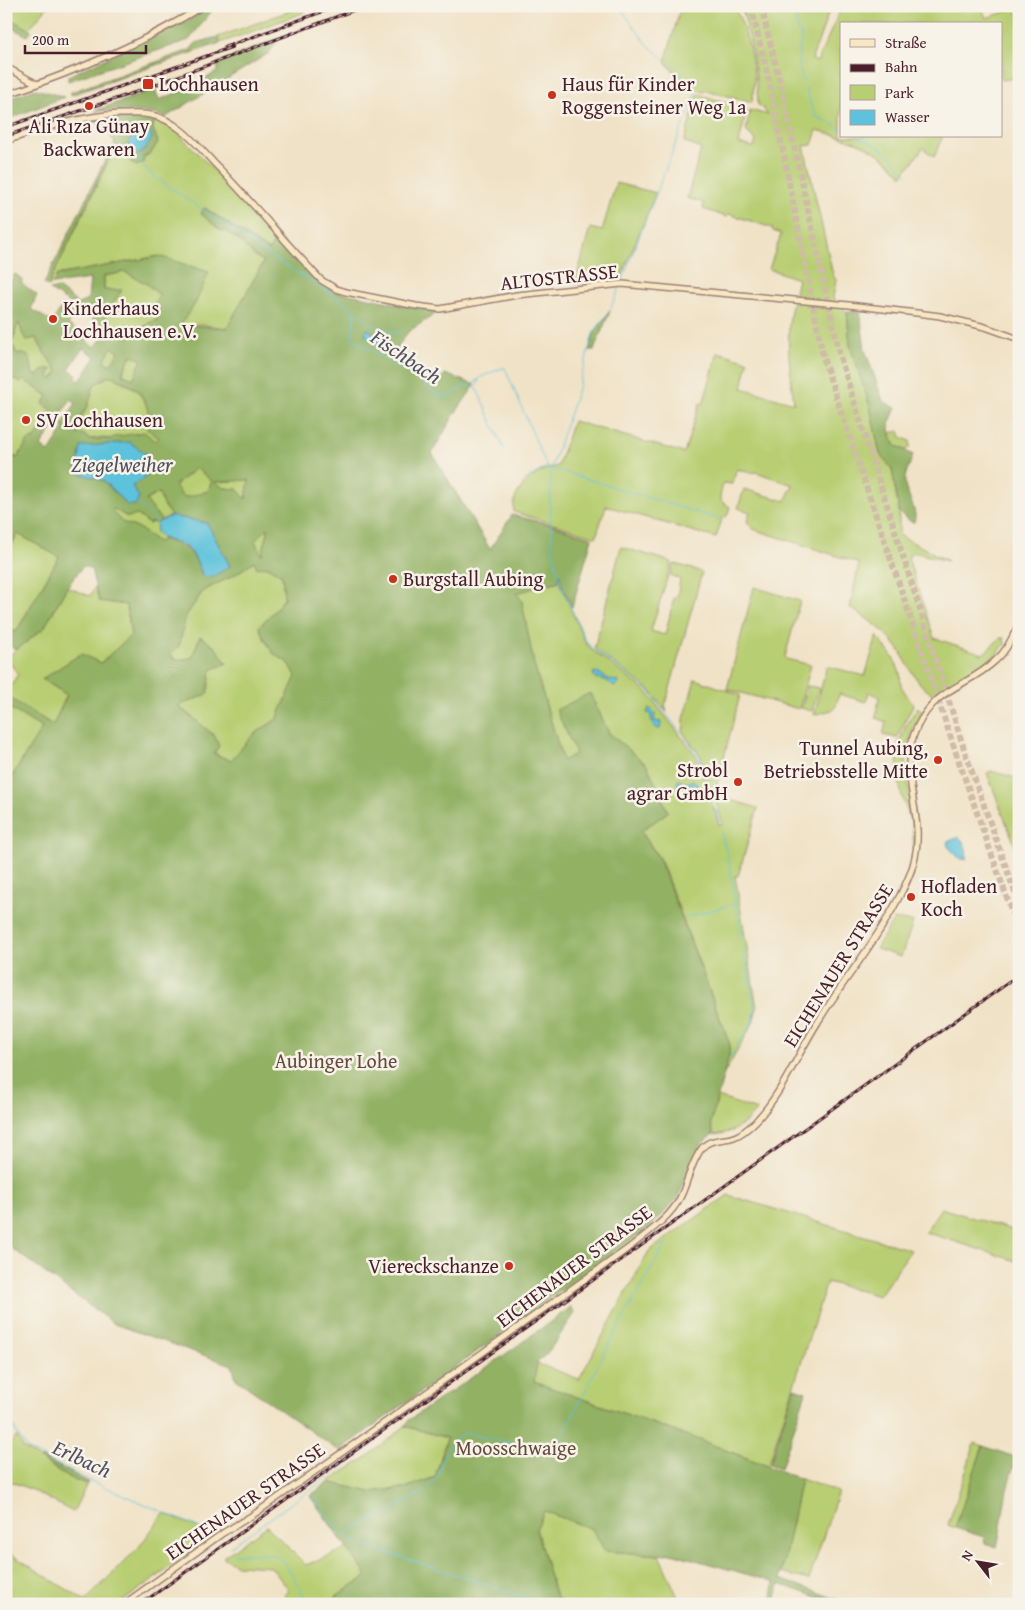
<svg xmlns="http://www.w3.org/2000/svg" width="1025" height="1610" viewBox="0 0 1025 1610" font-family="'Gentium Book Plus',serif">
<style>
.green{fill:#b8ce72;stroke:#81764e}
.forest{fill:#92b164;stroke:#6e6848;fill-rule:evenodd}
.water{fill:#5dc2db;stroke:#547083}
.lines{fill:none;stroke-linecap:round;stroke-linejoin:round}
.stream{stroke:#5dc2db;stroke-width:1}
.highway-tunnel{stroke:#cfbba7;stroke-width:6;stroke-dasharray:6 3;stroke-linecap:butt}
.secondary-casing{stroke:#9d8078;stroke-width:8}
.secondary{stroke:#f8e7c3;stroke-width:5}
.rail-casing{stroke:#4a1f2b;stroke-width:3}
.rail{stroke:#f7f3e8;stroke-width:1;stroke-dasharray:4;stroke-linecap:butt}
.poi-dot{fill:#c8321e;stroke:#f7f3e8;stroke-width:2}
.labels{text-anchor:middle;stroke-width:5;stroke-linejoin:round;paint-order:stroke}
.poi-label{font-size:20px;fill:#4a1f2b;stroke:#f7f3e8;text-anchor:start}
.street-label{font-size:20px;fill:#4a1f2b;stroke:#f7f3e8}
.park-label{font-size:20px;fill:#664b3d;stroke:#f7f3e8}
.water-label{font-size:21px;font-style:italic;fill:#505060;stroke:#f7f3e8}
</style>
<rect width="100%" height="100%" fill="#f7f3e8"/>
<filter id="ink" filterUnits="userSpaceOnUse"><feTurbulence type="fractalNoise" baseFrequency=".02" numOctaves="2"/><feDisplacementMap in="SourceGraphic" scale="10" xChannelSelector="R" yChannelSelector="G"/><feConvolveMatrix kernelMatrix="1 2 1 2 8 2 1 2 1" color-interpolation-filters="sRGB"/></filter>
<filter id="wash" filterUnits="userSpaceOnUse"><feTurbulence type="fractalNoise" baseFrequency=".0096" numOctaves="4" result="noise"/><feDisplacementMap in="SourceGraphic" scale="20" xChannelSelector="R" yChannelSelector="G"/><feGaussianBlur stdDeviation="1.12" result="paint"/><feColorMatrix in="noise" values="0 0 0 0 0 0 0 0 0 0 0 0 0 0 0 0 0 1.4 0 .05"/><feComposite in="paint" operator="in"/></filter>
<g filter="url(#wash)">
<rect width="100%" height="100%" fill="#f0e2c6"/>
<path class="green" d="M6,6H48L29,29L6,17Z
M304,6H309L303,13L220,43L218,37Z
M681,6H732C745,19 753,60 754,78C754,86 753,94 752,102L709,91C691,94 676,73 665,62Z
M739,6H831L812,59L817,62L842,6H981L986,18L1015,9L1017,13H1019V78L1001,80V24H841V136H943L934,157L923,148L902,176C875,144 856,142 817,130L812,145L804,146L833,275L836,280L833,298L847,312L850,345L870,407L880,454L892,469L899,512V535L948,561L913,552L908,558L934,638L983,654L1000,638H1004L1005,644L997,654L984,666L937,696C914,687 908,659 893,642C881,627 866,618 850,608L859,563L753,529L747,521L750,512L738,508L744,489L785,501L793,485L756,472L751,473L737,469L732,484L723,483L720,497L722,502L730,507L727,516L722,519L716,538L606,506L596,537L514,512C510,489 538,469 558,466L573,421L684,453L700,403L703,404L718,352L748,361L742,388L794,403C790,374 785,333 792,305C794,297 796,288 798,279L769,269L781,234L773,231L772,228L729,214L727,217L703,209L704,203L687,198L701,149L684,142L698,94L747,109L739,144L754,147L756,140L746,131L750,110L768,115L762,107L758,105C757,80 751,26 739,6Z
M157,121L172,127L278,236L269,251L205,208L202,214L220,230L226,232L241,242L254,256L264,261L227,328L205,325H180L196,302L159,256L57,275L53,284L48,286L103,173L115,141L124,156L135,165L143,163L144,157L151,153L158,142L153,129V124Z
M616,183L656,193L620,280L575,284L590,228L602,231Z
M125,272L147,284L160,296L158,319L149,323L128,338L105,325C109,306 103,295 104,276Z
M19,323L23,335L27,340L36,338L45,354L58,371L51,380L46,369L38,375L33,374L30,359L27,355L16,353L11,344C16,337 14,330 19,323Z
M112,347L119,352L111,366L103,361Z
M131,355L142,360L133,379L122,374Z
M6,375L21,383L24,380L48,396L52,410L34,440H29L17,458L6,452Z
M112,376L137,390L147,406L150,420L159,438L156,441L100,438L88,439L76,433L77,430L76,424L88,406L94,385L107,377Z
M899,431L901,437L910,441V447L907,450L896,446L893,440L887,441L890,433Z
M196,468L212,481L208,491L188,497L182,496L175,486Z
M249,480L246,500L237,489L224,488L214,482Z
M159,493L163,505L171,516L161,520L145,499Z
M114,509L127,517L138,515L149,524L152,522L157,524L156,532L163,539L159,543L140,529L122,522L111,511Z
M268,528V532L262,555L254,541Z
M18,534L59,557L16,632L6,627V554Z
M621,547L672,562L651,631L665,635L674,598H677L680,579L670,575L673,565L676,564L702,572L665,706L667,712L649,690L594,649Z
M254,561L282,575L284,598L277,608L259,627L266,642L274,654L289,663L297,676L277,719L253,735L231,761L214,753L215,736L177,705L211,670L227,663L200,636L192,658L176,660L171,654L179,646L186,616L203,591L236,574Z
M559,581L585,642L591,649L646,691L698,758L719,825L723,824L716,803L723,798L758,808L738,876H735L757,1008L753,1023L724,1074L729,1055L730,1045L661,861L641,831L668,812L647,765L609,733L590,693L576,753L563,761L534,665L522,602L516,592Z
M67,587L90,596L95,587L99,601L126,605L131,636L100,663L81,654L42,679L67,695L53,725L6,696V693L18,674L6,658L44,628Z
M754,587L800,601L785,657L786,659L811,665L799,709L727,689Z
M877,636L894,659L900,673L901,686L913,705L897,738L883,735L886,722L876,718L879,697L869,692L866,702L839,694L835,709L814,715L827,666L865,676Z
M695,679L740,695L714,796L711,794L701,756L683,733L684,719Z
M808,686L819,688L812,711L801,708Z
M6,706L42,728L6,786Z
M918,707L923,712C910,732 903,755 907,779C911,803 919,825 914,849L912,823L903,800L898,778L897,751L899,742L906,725Z
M991,771L1019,779V856L987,773Z
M894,919L913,922L901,957L876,949Z
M718,1097L757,1110C742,1127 736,1132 714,1135L711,1122Z
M728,1195L911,1250L879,1296L827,1282L768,1466L697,1439L534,1382L536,1363L579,1379L649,1251Z
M941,1208L1019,1232V1262L925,1232Z
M405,1426L447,1438L435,1477L405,1488L370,1492L328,1482L367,1457Z
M17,1436L23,1448L66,1476L87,1484L73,1512L30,1489L6,1480V1448Z
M975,1443L983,1446L955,1528L948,1525Z
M801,1479L838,1492L809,1580L781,1573Z
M544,1511L592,1529L605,1551L659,1555L681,1604H565L556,1597L536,1529Z
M164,1513L215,1535L119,1604H6V1551L85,1601L139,1547Z
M267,1526L306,1565L348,1548L367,1576L336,1596V1604H278L289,1590L271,1567L237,1565L223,1557Z"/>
<path class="forest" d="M210,7L214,8L189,40L68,81V76L191,19Z
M6,17L31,30L28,36L6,25Z
M218,37L220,43L71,95V92L190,50L196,43Z
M279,38L269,53L166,117C142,110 119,110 95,111L155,89L159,100L194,86L218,71L217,63Z
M36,89L64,97L6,120V99Z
M121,117H149L157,121L153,124V129L158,142L151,153L144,157L143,163L136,166L124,156L109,134L96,122L81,124L79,121Z
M110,150L112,152L48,286L44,284Z
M204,208L269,251L278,236L317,282L334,291L438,312L408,332L398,346L400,363L435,389L445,374L475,385L454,415L432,453L490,549L512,515L552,525L592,538L572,607L563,588L559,574V581L517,593L522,602L534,665L563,761L576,753L556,710L590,693L609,733L647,765L668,812L641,831L660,861L730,1045L729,1055L711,1122L713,1134L702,1143L677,1199L652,1225L339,1451L236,1379L232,1365L114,1324L6,1244V786L42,728L6,706V696L53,725L67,695L42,679L81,654L101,663L131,635L126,605L99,601L91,569L83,566L67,587L44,628L16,650L6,643V627L16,632L59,557L18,534L6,554V452L17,458L29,440H34L52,410L43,404L48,396L24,380L21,383L6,375V289L15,274L23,280L21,283L37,295L31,309L52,322L63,305L75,313L68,324L87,339V342L95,347L105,335L90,316L73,306L88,300L90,279L53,284L57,275L159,256L209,272L196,302L181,325L227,328L264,261L254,256L241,242L226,232L220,230L201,214ZM125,272L147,284L160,295L151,308L158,320L149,323L128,338L105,325L108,311L122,290H104V276ZM19,323L23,335L27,340L36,338L45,354L58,371L52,380L49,376L52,369H46L38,375L33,374L30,359L27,355L16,353L15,348L11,344C16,337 14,330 19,323ZM112,347L119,352L110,365L104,361ZM83,348L96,357L80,381L75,378L77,375L69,369ZM131,355L142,360L133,379L122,374ZM112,376C120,381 129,383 136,389C147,399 151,416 147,429L159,438L156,441L144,432L114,437L110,439H88L85,435L76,433V424L88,406L94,385L107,377ZM71,399L76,403L62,425L64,429L49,452L41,446ZM196,468L212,481L208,491L188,497L182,496L175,485ZM249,480L246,499L237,489L224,488L215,482ZM104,481L132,486L139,498L127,505ZM159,493L163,505L171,516L207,523L230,566L203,577C192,550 190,548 163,539L158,542L140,529L122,522L112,511L114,509L127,517L138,515L149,524L152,522L157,524L161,520L146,500ZM268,528V532L262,555L255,541ZM254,561L257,568L267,566L282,575L284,598L277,608L259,627L266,642L274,654L289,663L296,676L277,719L253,735L231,760L214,754L219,746L215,736L178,706L208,694L211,670L227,663L215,647L200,636L192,658L175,660L171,654L179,646L186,616L203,591L236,574Z
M58,288L76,302L71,304L50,290Z
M610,311L594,350H589L594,333Z
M847,312H860L865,350L883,401L896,408L889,424L892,438L896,446L913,455C911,462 906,471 905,478C903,493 919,508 914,522H911L899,512L892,469L880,454L870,407L850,345Z
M571,1307L575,1313L549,1351L537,1363L534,1382L697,1439L801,1479L780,1579L850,1604H838L779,1584L775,1604H771L774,1582L671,1553L659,1555L605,1551L592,1529L544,1511L536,1530L556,1597L565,1604H427L422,1602L420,1604H336V1596L367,1576L310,1496L328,1482L370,1492L405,1488L435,1477L447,1438L405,1426L409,1420L496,1361Z
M794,1388L806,1392L781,1468L770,1464Z
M983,1446L1015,1457L1017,1459C1004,1487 1004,1517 997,1547L985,1543L984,1537L955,1528Z
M42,1458L88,1482L87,1484L66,1476L41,1459Z"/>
<path class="water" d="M143,126L150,131L152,138L146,148L138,155L132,150L129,143L132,137L131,132L135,129Z
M367,329L382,337L377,344C371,341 367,339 365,333Z
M129,442L148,455L146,477L132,486L139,497L136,505H127L104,481L79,473L77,468L81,447Z
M171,516L207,523L230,566L214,576L203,577C199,567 194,552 185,546C174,540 166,543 156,532L157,523Z
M597,672L610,680L618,681L619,684L614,687C608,680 603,679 595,678L593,673Z
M649,708L655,713L654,721L661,722L660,729H657C653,725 650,720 651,714L647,713Z
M678,780L685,783H690L692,780L695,782L699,790L697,792L693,793L682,786L679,787L677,783Z
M959,837C965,842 968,852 966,859H960L948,847L947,842Z"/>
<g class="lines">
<path class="stream" d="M619,6L646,43L697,89L621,283
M794,6L797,28L802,37C797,53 797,66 804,82
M806,88L812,108L816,117C826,121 836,123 841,132
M856,136C878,143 894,157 907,175
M138,155L142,164L152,175L275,259L323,288L355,311L352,338L417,379L439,396H450L463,386H471L481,377L502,368H505L547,467
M620,286L610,310L593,334L577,392L551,469L550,507L552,544L556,566L562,588L586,641L591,647L648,690L681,733
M355,311C371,324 379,331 400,333
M479,380L476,387L504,449
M523,481L547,467L722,520
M138,503L157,523
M685,738L700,757L711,795
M714,806L719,822
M721,832L728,857L738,916
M730,905L736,903
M685,918L727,906
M729,1059L752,1022L755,1008L738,919
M6,1416L28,1450L88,1480L161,1511
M312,1496L342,1536
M165,1513L214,1534
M230,1547L373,1445
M233,1554C246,1555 260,1552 272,1555C287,1557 300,1591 308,1604
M546,1604L352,1541L345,1534C356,1526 370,1522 382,1515C396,1508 420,1495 431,1485C440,1477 439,1468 443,1458C448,1446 455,1439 465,1432L488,1439L556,1448L611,1340L666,1243"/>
</g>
</g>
<g filter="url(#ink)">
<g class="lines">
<path class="highway-tunnel" d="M751,6L771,90L824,361L958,759L1019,932
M761,6L782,90L840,357L965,752L1019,904"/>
<g class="secondary-casing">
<path id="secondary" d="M6,67L37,84
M6,95C74,72 142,44 203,6
M6,141C44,128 80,116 120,114C130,114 141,113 151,115C178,120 198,146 216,165C252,202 285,242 321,280L336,289L346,292L416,306L440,309L517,295L622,284L849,305L917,313L940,316L985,327L1019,339
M124,1604L223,1533L253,1515L391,1418L630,1247C647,1233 670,1218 680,1198C688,1182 691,1162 702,1148C710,1138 723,1141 734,1137C743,1134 750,1127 756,1121C783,1092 797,1055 818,1022C843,980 875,944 897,901C904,888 911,875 914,861C927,813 895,773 917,727C938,685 967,688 996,660C1007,651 1012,637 1019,624"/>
</g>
<use href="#secondary" class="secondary"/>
<g class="rail-casing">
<path id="rail" d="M225,47L338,6
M6,127L232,47
M6,136L136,92L365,6
M141,1604L1019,975"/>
</g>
<use href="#rail" class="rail"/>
</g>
</g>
<g class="poi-dot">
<rect x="142" y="78" width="12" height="12" rx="2.5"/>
<circle cx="552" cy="95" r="5"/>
<circle cx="89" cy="106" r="5"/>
<circle cx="53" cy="319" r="5"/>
<circle cx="26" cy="420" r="5"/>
<circle cx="393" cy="579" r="5"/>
<circle cx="938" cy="760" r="5"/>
<circle cx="738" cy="782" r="5"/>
<circle cx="911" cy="897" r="5"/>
<circle cx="509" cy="1266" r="5"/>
</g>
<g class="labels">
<g class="poi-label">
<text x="159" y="91">Lochhausen</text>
<text x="562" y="91">Haus für Kinder<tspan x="562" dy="23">Roggensteiner Weg 1a</tspan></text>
<text x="89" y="133" text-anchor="middle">Ali Rıza Günay<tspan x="89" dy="23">Backwaren</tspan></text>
<text x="63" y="315">Kinderhaus<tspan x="63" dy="23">Lochhausen e.V.</tspan></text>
<text x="36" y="427">SV Lochhausen</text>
<text x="403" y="586">Burgstall Aubing</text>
<text x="928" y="755" text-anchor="end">Tunnel Aubing,<tspan x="928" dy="23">Betriebsstelle Mitte</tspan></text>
<text x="728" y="777" text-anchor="end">Strobl<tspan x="728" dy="23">agrar GmbH</tspan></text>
<text x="921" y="893">Hofladen<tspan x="921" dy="23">Koch</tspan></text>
<text x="499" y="1273" text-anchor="end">Viereckschanze</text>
</g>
<g class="street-label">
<text transform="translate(559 277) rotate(-6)" y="7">ALTOSTRASSE</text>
<text transform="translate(838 965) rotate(-58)" y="7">EICHENAUER STRASSE</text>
<text transform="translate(574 1266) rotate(-37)" y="7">EICHENAUER STRASSE</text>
<text transform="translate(245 1501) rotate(-35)" y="7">EICHENAUER STRASSE</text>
</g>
<g class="park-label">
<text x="336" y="1068">Aubinger Lohe</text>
<text x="516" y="1455">Moosschwaige</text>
</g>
<g class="water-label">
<text transform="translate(406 357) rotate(34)" y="7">Fischbach</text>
<text x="122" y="472">Ziegelweiher</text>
<text transform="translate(82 1459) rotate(25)" y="7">Erlbach</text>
</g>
</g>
<rect width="1025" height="1610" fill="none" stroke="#f7f3e8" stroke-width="25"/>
<rect x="840" y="22" width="162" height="115" fill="#f7f3e8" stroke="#b29e9c"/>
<rect x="850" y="39" width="25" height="8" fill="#f8e7c3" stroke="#b29e9c"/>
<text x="885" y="48" font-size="15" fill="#4a1f2b">Straße</text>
<rect x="850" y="64" width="25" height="8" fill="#4a1f2b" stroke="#b29e9c"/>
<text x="885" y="72" font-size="15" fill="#4a1f2b">Bahn</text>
<rect x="850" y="85" width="25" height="15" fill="#b8ce72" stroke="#b29e9c"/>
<text x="885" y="98" font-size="15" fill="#4a1f2b">Park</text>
<rect x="850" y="110" width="25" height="15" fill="#5dc2db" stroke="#b29e9c"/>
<text x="885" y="122" font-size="15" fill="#4a1f2b">Wasser</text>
<g transform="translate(978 1562) rotate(301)" stroke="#f7f3e8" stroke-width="4" paint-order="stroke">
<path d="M0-4L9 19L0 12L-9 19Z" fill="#4a1f2b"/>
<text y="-8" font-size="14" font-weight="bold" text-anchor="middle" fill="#4a1f2b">N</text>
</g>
<path d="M25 45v8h121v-8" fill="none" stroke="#4a1f2b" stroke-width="2.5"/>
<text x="32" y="45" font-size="15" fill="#4a1f2b" stroke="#f7f3e8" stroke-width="4" paint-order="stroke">200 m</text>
</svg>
